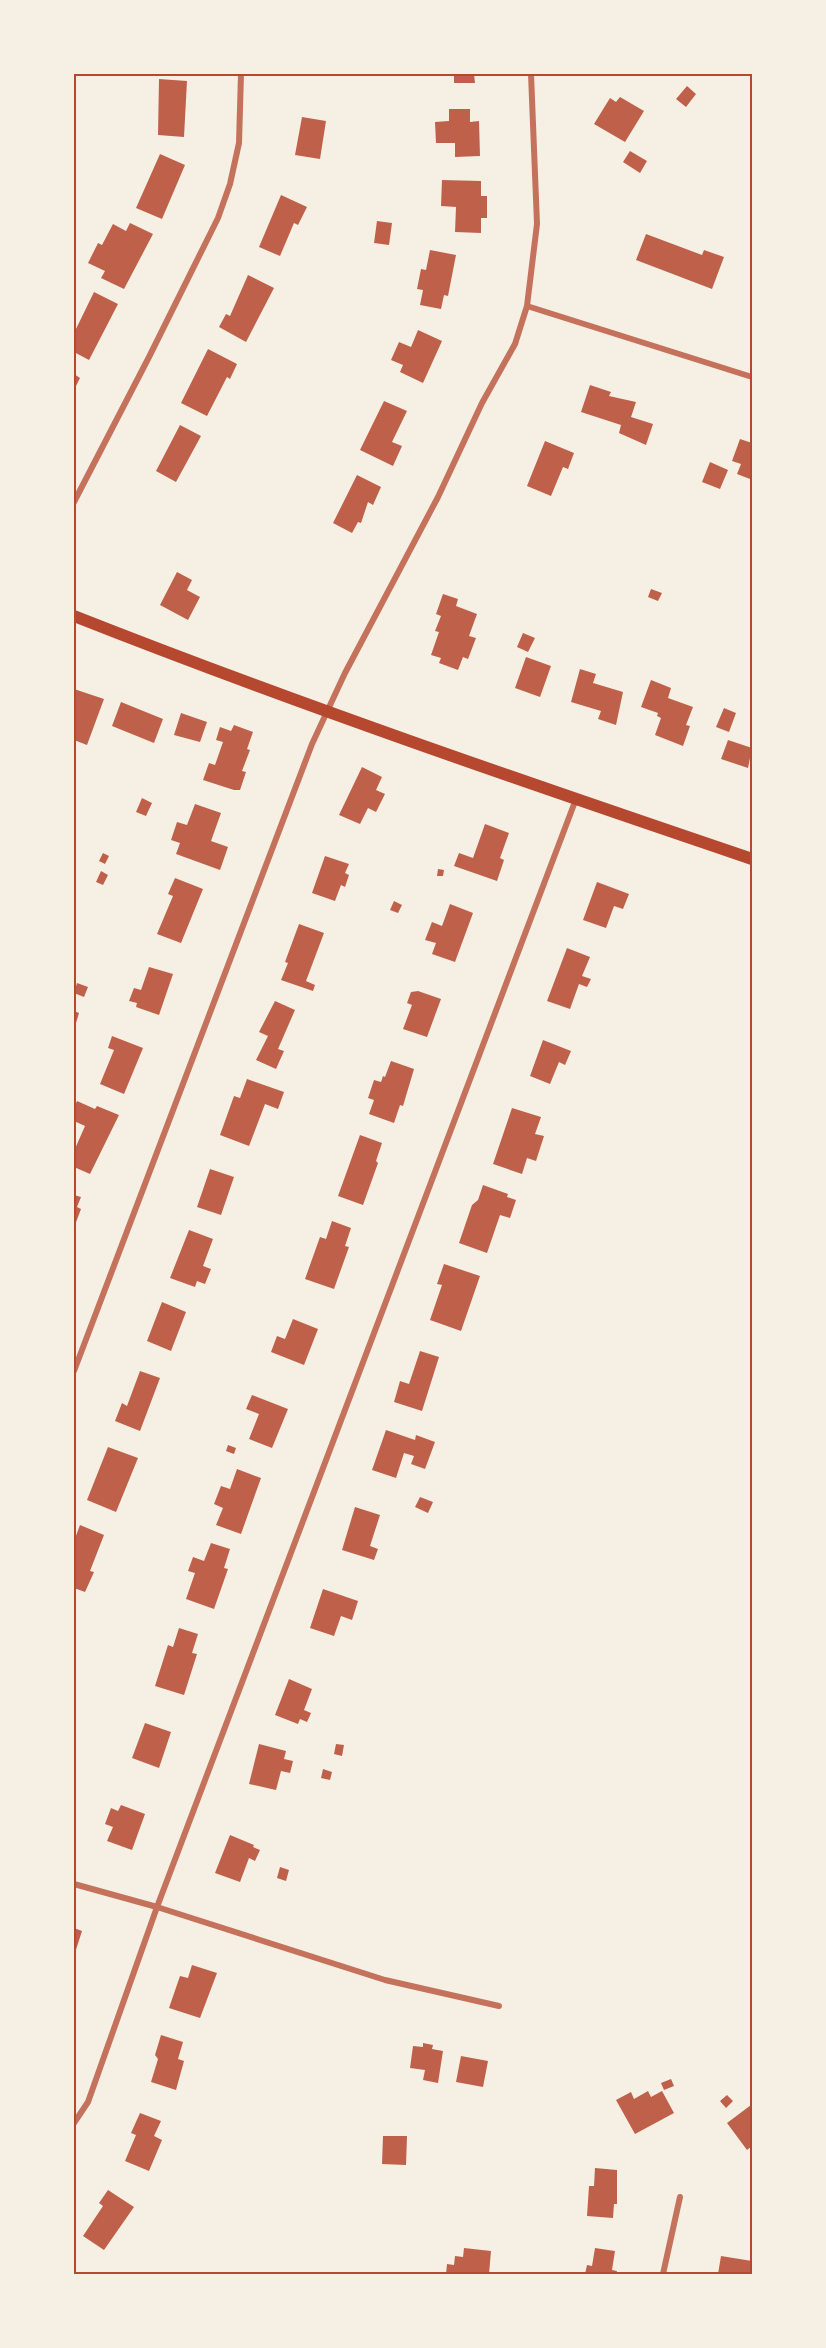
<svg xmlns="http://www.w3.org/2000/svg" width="826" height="2348" viewBox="0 0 826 2348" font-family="Overpass,sans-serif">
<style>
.building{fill:#bf614a}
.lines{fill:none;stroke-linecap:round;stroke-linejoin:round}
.minor{stroke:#c5725c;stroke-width:6}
.secondary{stroke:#b5482f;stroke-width:12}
.neatline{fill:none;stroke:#b5482f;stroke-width:2}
</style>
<rect width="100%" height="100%" fill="#f6efe4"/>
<path class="building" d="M454,74H474L475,83H454Z
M159,79L187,81L184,137L158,135Z
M687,86L696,94L686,107L676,99Z
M620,97L644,111L625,142L594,124L610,98L616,102Z
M449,109H470V122L479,121L480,156L455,157V143H436L435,122L449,121Z
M302,117L326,121L320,159L295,155Z
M630,151L647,161L640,173L623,162Z
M160,154L185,165L162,219L136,208Z
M442,180L481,181V196H487V218H481V233L455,232L456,207L441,206Z
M281,195L307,207L298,225L294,223L280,256L259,247Z
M377,221L392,223L389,245L374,243Z
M130,223L153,234L124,289L101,278L105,271L88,263L98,243L102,245L113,224L126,231Z
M646,234L702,255L704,250L724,257L712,289L636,260Z
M430,250L456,255L448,296L444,295L441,309L420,305L423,290L417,289L421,269L426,270Z
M248,275L274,288L246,342L219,327L226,314L230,316Z
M94,292L118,304L89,360L74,352V333Z
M418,330L442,341L423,383L400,372L403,365L391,360L399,342L411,347Z
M208,349L237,364L230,379L227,377L207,416L181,403Z
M74,374L80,378L74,390Z
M590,385L611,392L609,396L636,402L631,417L653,424L646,445L619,433L621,425L581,412Z
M384,401L407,411L392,442L402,446L393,466L360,450Z
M180,425L201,436L176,482L156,471Z
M740,439L752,443V473L750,479L737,474L741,464L732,461Z
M545,441L574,453L568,469L563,467L551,496L527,486Z
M710,462L728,470L720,489L702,482Z
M357,475L381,487L373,505L368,502L361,523L358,522L352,533L333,523Z
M177,572L192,580L187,590L200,597L188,620L160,605Z
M651,589L662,593L658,601L648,597Z
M443,594L458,599L456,606L477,614L469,636L476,638L468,659L463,657L458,670L439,663L441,658L431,655L439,632L435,631L441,616L436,614Z
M523,633L535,638L528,652L517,647Z
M526,657L551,666L540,697L515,688Z
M580,669L596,674L593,683L623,692L616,725L598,719L601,711L571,702Z
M651,680L671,688L668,698L693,707L686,725L690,726L683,746L655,735L661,718L657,716L658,713L641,707Z
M74,689L104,699L87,745L74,740Z
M121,702L163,719L154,743L112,726Z
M724,708L736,713L729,732L716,727Z
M181,713L207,722L200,742L174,735Z
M234,725L253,732L247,749L250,750L242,771L246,772L240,790H234L203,780L209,763L215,765L223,742L216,740L220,727L231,731Z
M728,740L752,748L748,768L721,759Z
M362,767L382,777L376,790L385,794L376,812L368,808L360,824L339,815Z
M142,798L152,803L146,816L136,812Z
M195,804L221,813L211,841L228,847L220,870L176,854L180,843L171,840L177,822L187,825Z
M485,824L509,833L500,858L504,860L497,881L454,866L459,853L473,858Z
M103,853L109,856L105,864L99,861Z
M325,856L349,864L345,873L349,875L345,887L341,885L335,901L312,893Z
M438,869L444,870L443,876H437Z
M101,871L108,875L103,885L96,882Z
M175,878L203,889L181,943L157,934L173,896L168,894Z
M597,882L629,894L623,909L614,906L606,928L583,920Z
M394,901L402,905L398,913L390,910Z
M450,904L473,913L455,962L432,954L436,943L425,940L432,922L442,926Z
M299,924L324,933L306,981L315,985L313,991L281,980L288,963L285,962Z
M567,948L590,957L582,976L591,979L587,987L579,984L570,1009L547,1001Z
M149,967L173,974L159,1015L136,1007L137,1003L129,1001L134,988L141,990Z
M77,983L88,987L84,997L74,993Z
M418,991L441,999L427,1037L403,1029L412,1005L407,1003L411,992Z
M275,1001L295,1010L278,1049L284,1051L276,1069L256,1060L268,1036L259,1032Z
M74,1011L79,1013L76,1023L74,1022Z
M112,1036L143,1048L124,1094L100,1084L114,1050L108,1048Z
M543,1040L571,1051L565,1065L559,1062L550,1084L530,1076Z
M391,1061L414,1069L403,1106L400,1105L394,1123L369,1114L374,1100L368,1098L374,1080L381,1082L383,1076L385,1077Z
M247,1079L284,1092L278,1109L265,1104L249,1146L220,1135L234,1096L240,1098Z
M77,1101L95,1109L97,1106L119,1115L90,1174L74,1167V1151L85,1126L74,1121V1108Z
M512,1108L541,1117L535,1134L544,1136L536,1161L527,1158L522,1174L493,1164Z
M360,1135L382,1143L376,1161L378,1163L363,1205L338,1196Z
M210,1169L234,1177L221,1215L197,1207Z
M483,1185L508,1194L507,1197L516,1200L510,1218L500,1215L487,1253L459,1243L472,1205L478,1200Z
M74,1195L81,1197L77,1207L81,1209L75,1225L74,1224Z
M332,1221L351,1228L345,1246L349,1247L334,1289L305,1279L320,1237L326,1239Z
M189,1230L213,1239L203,1266L211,1269L205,1284L197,1281L195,1287L170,1278Z
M444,1264L480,1276L461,1331L430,1320L442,1285L437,1284Z
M162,1302L186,1312L171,1351L147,1341Z
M293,1319L318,1329L304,1365L271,1352L277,1336L285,1339Z
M420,1351L439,1357L422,1411L394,1402L400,1381L409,1384Z
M140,1371L160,1378L140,1431L115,1421L122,1403L127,1406Z
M252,1395L288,1409L272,1448L249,1439L259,1414L246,1409Z
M386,1430L415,1440L416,1435L435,1442L425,1469L411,1464L414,1456L404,1453L396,1478L372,1470Z
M228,1445L236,1448L234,1454L226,1451Z
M108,1447L138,1458L116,1512L87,1500Z
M237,1469L261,1478L241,1534L216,1525L223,1508L214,1504L221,1486L230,1489Z
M420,1497L433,1502L428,1513L415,1507Z
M355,1507L380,1515L370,1546L378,1549L374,1560L342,1550Z
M80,1525L104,1535L90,1571L94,1572L85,1592L74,1588V1541Z
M211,1543L230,1549L224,1568L228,1569L214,1609L186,1599L195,1573L188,1571L193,1557L204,1561Z
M323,1589L358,1601L352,1620L341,1616L334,1636L310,1628Z
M179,1628L198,1634L192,1653L197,1654L184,1695L155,1686L168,1645L173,1647Z
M289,1679L312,1689L304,1710L311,1713L307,1722L300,1719L298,1724L275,1715Z
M145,1723L171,1732L159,1768L132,1758Z
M259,1744L286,1751L284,1759L293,1761L290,1773L281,1771L276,1790L249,1784Z
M336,1744L344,1745L342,1756L334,1754Z
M323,1769L332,1772L330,1780L321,1778Z
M121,1805L145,1814L132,1850L107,1841L113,1827L105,1824L111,1808L118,1811Z
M230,1835L254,1845L253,1847L260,1850L255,1861L249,1858L240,1882L215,1873Z
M280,1867L289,1870L286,1881L277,1878Z
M74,1928L82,1931L74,1956Z
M192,1965L217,1973L200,2018L169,2008L180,1976L188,1978Z
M161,2035L183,2042L178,2059L184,2061L176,2090L151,2082L158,2059L155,2055Z
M423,2043L433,2045L432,2049L443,2051L438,2083L423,2080L425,2070L410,2068L413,2046L423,2047Z
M461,2056L488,2061L483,2087L456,2082Z
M671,2079L674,2086L664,2090L661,2083Z
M648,2091L651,2097L662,2091L674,2113L635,2134L616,2100L631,2092L634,2099Z
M727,2095L733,2101L726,2108L720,2101Z
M751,2105L752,2146L747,2150L727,2123Z
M140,2113L161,2121L154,2136L162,2140L149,2171L125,2161L136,2135L131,2133Z
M383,2136H407L406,2165L382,2164Z
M595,2168L617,2170V2204H614L613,2218L587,2216L589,2186H594Z
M108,2190L134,2207L104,2250L83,2236L103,2206L99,2203Z
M464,2248L491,2251L489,2274H446L447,2264L454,2265L455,2256L463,2257Z
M595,2248L615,2251L612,2270L617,2271L616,2274H585L587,2265L592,2266Z
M721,2256L752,2261V2274H718Z"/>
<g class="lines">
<path class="minor" d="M527,306L752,377
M74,502L149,357L218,218L230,184L239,143L241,74
M74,1371L312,744L345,673L438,497L482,403L515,344L527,306L537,224L531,74
M74,1884L157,1907L385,1980L499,2006
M74,2123L88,2102L157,1907L576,799
M663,2274L680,2197"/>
<path class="secondary" d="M74,616C297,704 525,782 752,859"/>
</g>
<rect width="826" height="2348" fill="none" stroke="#f6efe4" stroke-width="150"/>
<rect x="75" y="75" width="676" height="2198" class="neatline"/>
</svg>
